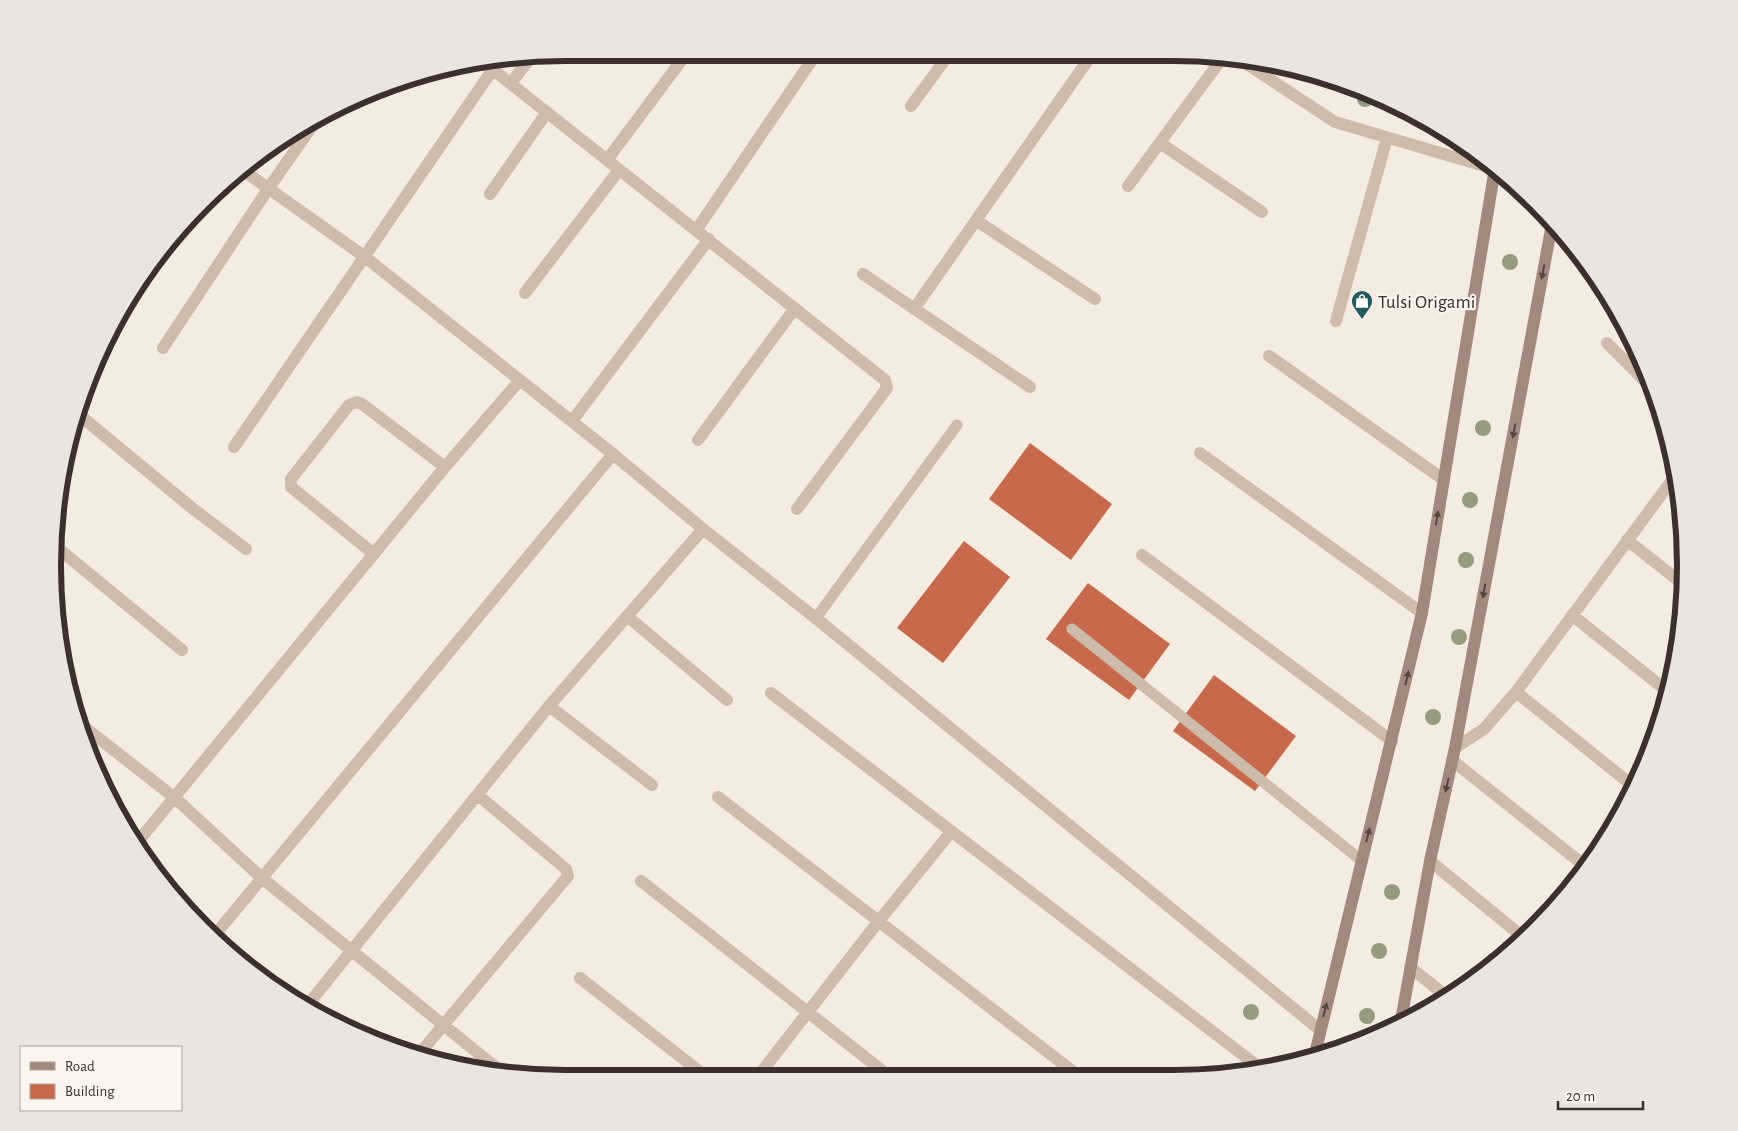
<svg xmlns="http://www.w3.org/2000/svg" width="1738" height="1131" viewBox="0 0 1738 1131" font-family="'Alegreya Sans',sans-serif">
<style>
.building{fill:#c8694b}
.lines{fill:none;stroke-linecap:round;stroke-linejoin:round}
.lane{stroke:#cdbbac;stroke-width:11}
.street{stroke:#cdbbac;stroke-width:12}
.secondary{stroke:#a18a7d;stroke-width:12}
.tree{fill:#969b7f}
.oneway{fill:#544640}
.labels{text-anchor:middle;stroke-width:4.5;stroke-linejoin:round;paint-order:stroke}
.poi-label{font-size:19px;fill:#3b302b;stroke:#fbf5ee;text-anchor:start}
.rim{fill:none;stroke:#3b302b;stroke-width:6}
</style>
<rect width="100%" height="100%" fill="#f4ebe1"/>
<path class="building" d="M1030,443L1112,504L1071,560L989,499Z
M964,541L1010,577L943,663L897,628Z
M1088,583L1170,644L1129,700L1046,639Z
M1214,675L1296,736L1255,791L1173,731Z"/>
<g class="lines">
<path class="lane" d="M816,618L957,425
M1072,629L1362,861"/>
<path class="street" d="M1236,57L1335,122L1498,170
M482,61L885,380L887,388L797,509
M511,83L531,57
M911,106L947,57
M1160,143L1262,212
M607,160L684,57
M241,169L365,257L613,454L703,529L823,624L1320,1030
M1128,186L1223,57
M490,194L547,112
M977,221L1095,299
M697,229L814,57
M863,274L1030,387
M525,293L619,170
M914,309L1090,57
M1336,321L1387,138
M1607,343L1650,386
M163,348L268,189L315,122
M1269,356L1444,480
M77,413L192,508L246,549
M572,421L709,239
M698,440L795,308
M234,447L493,69
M1200,453L1422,613
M1627,540L1683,584
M54,545L182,650
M374,554L291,487V479L349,405L357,402L362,404L445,467
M1142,555L1392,741
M1572,615L1667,691
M627,616L727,700
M1516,692L1633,786
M771,693L1260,1068
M549,706L652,785
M78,722L175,798L263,879L504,1074
M1455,748L1484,729L1516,692L1675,476
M1453,761L1585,866
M718,797L1080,1077
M136,844L445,467L520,380
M1430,861L1523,937
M641,881L889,1076
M214,936L613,454
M1410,967L1446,996
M580,978L704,1075
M306,1007L549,706L703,529
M420,1053L568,876L566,869L479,796
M759,1075L878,922L951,832"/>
<path class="secondary" d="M1400,1026L1430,861L1455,748L1552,224
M1314,1058L1422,613L1495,168"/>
</g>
<g class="tree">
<circle cx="1365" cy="99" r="8"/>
<circle cx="1510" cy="262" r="8"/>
<circle cx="1483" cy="428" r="8"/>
<circle cx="1470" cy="500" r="8"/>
<circle cx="1466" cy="560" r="8"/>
<circle cx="1459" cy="637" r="8"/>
<circle cx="1433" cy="717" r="8"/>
<circle cx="1392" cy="892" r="8"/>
<circle cx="1379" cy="951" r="8"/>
<circle cx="1251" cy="1012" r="8"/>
<circle cx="1367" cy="1016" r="8"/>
</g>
<defs><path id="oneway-solid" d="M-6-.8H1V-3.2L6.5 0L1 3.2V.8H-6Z" transform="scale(1.25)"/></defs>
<g class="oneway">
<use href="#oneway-solid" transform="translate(1543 272) rotate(100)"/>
<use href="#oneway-solid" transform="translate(1514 431) rotate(100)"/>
<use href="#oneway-solid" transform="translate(1437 518) rotate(-81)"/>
<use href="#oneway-solid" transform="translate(1484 591) rotate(100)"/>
<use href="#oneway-solid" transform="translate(1407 678) rotate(-77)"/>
<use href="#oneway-solid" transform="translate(1447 785) rotate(103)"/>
<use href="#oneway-solid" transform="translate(1368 835) rotate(-76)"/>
<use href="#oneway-solid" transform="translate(1325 1010) rotate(-76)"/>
</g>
<defs>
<g id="shop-pin" transform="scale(1.125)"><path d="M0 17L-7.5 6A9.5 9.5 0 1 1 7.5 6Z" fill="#1f5a5e" stroke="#fbf5ee"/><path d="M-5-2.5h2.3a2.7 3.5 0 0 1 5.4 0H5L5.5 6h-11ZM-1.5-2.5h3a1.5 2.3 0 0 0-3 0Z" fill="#fff"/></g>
</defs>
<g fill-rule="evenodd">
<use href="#shop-pin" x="1362" y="301"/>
</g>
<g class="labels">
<g class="poi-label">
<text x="1378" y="308">Tulsi Origami</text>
</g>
</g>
<path d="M0 0H1738V1131H0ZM565 61H1173A504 504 0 0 1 1677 565V566A504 504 0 0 1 1173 1070H565A504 504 0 0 1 61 566V565A504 504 0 0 1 565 61Z" fill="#ece5de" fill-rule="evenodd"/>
<path class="rim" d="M565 61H1173A504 504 0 0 1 1677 565V566A504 504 0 0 1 1173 1070H565A504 504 0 0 1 61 566V565A504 504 0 0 1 565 61Z"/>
<rect x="20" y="1046" width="162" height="65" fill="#fbf5ee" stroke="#aea6a0"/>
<rect x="30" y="1062" width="25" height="8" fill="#a18a7d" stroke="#aea6a0"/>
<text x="65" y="1071" font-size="15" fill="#3b302b">Road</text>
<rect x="30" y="1084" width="25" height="15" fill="#c8694b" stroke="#aea6a0"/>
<text x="65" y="1096" font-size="15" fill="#3b302b">Building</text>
<path d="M1558 1101v8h85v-8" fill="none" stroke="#3b302b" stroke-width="2.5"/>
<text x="1566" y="1101" font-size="15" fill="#3b302b" stroke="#fbf5ee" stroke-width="4" paint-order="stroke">20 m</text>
</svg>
